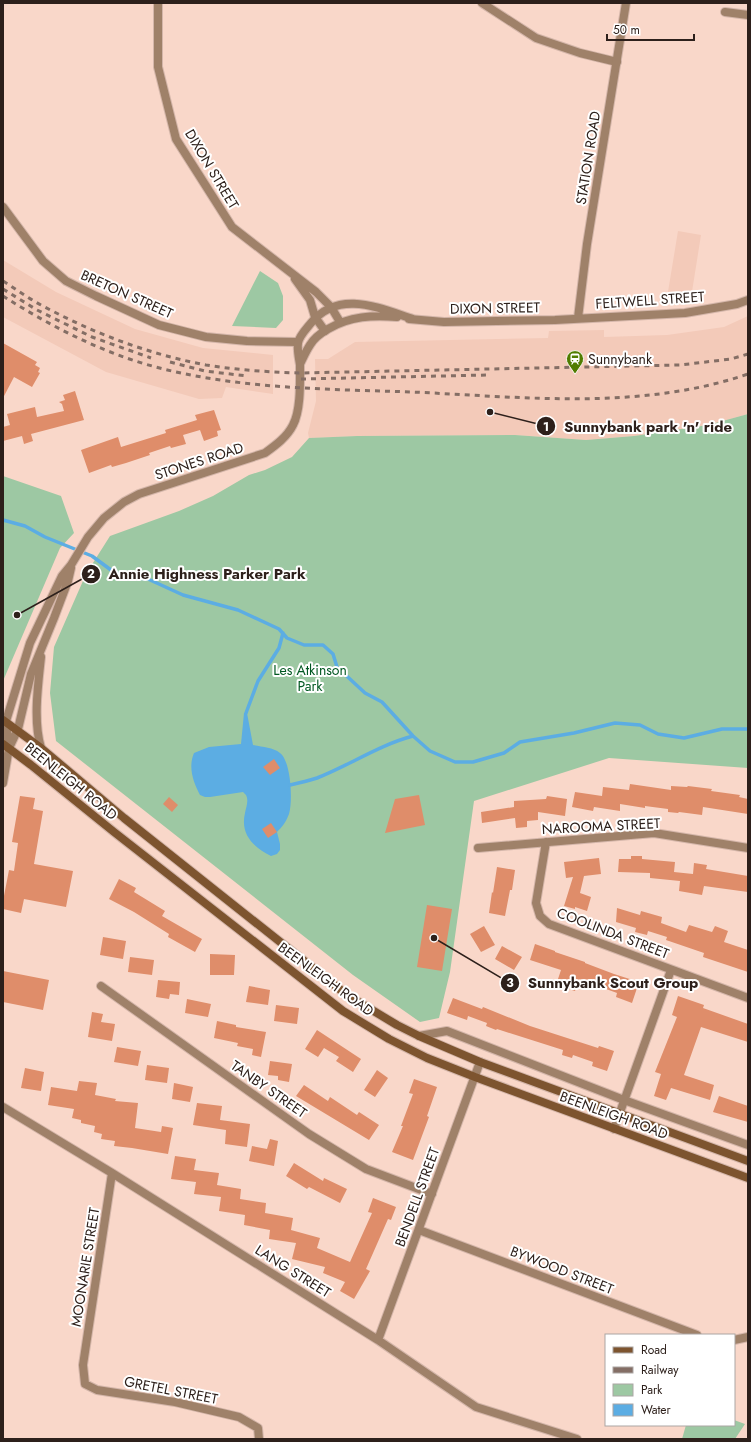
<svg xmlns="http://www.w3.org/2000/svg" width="751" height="1442" viewBox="0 0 751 1442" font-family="Jost,sans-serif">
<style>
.built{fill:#f3cab9}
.green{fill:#9dc8a3}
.water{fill:#5cade3}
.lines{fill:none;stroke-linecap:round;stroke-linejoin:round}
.stream{stroke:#5cade3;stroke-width:3.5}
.building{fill:#df8d6a}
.minor-casing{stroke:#d4b6aa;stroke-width:10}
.tertiary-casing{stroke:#d4b6aa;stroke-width:10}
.secondary-casing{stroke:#d4b6aa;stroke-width:10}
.minor{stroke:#9f8169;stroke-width:8}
.tertiary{stroke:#9f8169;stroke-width:8}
.secondary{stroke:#7d542f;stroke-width:8}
.rail{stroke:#846e65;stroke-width:3;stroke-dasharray:5 5;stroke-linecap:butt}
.labels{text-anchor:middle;stroke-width:4;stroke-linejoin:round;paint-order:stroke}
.street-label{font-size:14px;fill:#2d201b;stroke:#fff}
.poi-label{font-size:14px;fill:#2d201b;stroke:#fff;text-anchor:start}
.park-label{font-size:14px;fill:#005721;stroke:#fff}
.leader{fill:none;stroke:#2d201b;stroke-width:1.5}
.callout-dot{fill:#2d201b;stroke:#fff;stroke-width:1.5}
.mark-label{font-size:12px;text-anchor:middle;font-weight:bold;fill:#fff}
.callout-label{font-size:15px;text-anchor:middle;font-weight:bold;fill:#2d201b;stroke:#fff;stroke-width:4;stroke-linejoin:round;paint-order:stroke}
</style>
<rect width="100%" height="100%" fill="#f9d7c9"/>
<path class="built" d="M678,231L701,235L691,298H667Z
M3,260L56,292L135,329L203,348L273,355V394L226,387L222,398L199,399L106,372L3,317Z
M748,316V414L741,416L708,425L634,436L586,440L515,435L357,436L309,438L308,433L316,401L315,359H328L355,342L548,338L549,331L604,330V337L667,335L724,327Z"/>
<path class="green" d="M260,271L278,283L283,296V320L276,328L232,326Z
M748,414V768L609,758L474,801L450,972L439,1018L420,1022L353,975L56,741L50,693L54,647L86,574L110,536L179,511L213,496L249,475L265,470L292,457L309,438L357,436L515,435L586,440L634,436L708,425Z
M3,476L61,496L74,533L60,548L3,681Z
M734,1420L745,1424L735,1439H682L686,1425H734Z"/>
<path class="water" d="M244,713H247L253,745C262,747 273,747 280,753C291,761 293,801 289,814C286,822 282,827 277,832L280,844V850L277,854L271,856C253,847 240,834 245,813C246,807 249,801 246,795L243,792L210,797H205L200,795C193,782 188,767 194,753L209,747L241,744Z"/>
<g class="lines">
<path class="stream" d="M3,520L25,526L45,537L92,556L111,570L126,577L148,579L183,595L238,610L279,629L287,638L304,645H323L333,654L337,667L365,693L382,702L413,736L430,751L455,762H473L504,753L520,742L574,733L615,723L640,725L658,734L684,738L722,729H748
M246,713L258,681L279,648L283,633
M290,785C299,783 308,781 317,778C350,765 379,745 413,736"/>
</g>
<path class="building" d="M3,343L37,362L35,365L40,368L38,372L40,373L32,387L14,377L3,398Z
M75,391L84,420L31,434L33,441L24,444L22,436L3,441V427L10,425L7,414L35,407L37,417L64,411L62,404L59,402L65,400L63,395Z
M214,410L221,430L217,431L218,436L204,441L200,430L183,435L186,444L171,448L170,446L149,453L150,455L126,463L112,467L111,465L89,473L81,450L118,437L121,447L166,433L165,430L197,420L195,415Z
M274,759L280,768L270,775L263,767Z
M630,784L671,790V786L687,787L688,786L712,789L711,791L740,795L739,797L748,799V814L703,807L702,815L679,812L678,813L668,812V809L645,806V808L620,804V811L594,807L593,811L572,807L575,792L602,796L603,787L629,790Z
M419,795L425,825L385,833L395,799Z
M20,796L35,798L33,809L43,811L34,864L73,871L66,907L24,899L21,913L3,909V901L9,870L14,871L18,843L12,842Z
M547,796L567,799L565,816L538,812V820L527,821V827L516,828L515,818L482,823L481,812L514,807V801L546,799Z
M169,797L178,805L172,812L163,804Z
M271,823L277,832L268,838L262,829Z
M631,856H642V859L675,862L674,872L693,874L694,863L707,865L706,869L748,876V892L704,886L702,895L679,891L680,881L650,878V873L618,872L619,859H631Z
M599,858L601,874L584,876L580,893L591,897L587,911L575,907V909L564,906L573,877L566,878L564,862Z
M497,867L515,870L512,890H510L505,916L489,913L492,892L493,893Z
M119,879L136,888L134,892L165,911L162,916L202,939L195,952L168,937L169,934L134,912L109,899Z
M427,905L452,909L442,971L417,967Z
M617,908L640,915L641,911L662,917L661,923L686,932L689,925L712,932L715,926L728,931L724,942L748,950V972L703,957L704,953L666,940L667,937L648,931L647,935L635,932L636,928L616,922Z
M484,926L495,945L481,952L470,934Z
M103,937L126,941L123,959L100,955Z
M535,944L555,951V952L585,962V963L614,974L639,982L632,1003L616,997L617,993L579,979L575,991L556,985L561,970L530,960Z
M502,946L522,957L514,970L495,959Z
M210,954L235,955L234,975H210Z
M130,957L154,960L152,975L128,972Z
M3,971L49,980L43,1010L3,1002Z
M158,980L180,982L179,995L170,994L169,999L156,997Z
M249,986L270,990L268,1005L246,1002Z
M678,996L704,1005L703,1008L748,1024V1042L701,1027L684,1075L714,1085L710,1100L671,1088L666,1100L654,1096L661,1074L655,1072L677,1017L672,1015Z
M453,998L482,1009L483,1007L530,1026L598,1048L599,1046L614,1051L607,1071L592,1066L593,1062L573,1055L572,1058L562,1055L563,1050L497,1029L496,1030L486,1026L487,1023L468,1016L467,1020L447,1013Z
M187,999L211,1004L208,1017L185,1013Z
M276,1005L299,1008L297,1024L274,1021Z
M92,1012L103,1014L101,1022L115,1024L112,1041L88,1037Z
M217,1021L236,1025V1027L266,1032L261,1057L252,1055L253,1049L237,1046L238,1043L214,1038Z
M317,1030L361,1059L353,1072L336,1061L339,1057L324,1048L318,1057L305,1049Z
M117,1047L141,1051L138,1066L114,1062Z
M270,1061L292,1064L289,1082L278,1080V1076L268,1075Z
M147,1065L169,1068L167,1083L145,1080Z
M25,1068L44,1072L41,1091L21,1088Z
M377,1070L388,1078L375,1097L364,1090Z
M414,1079L437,1087L427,1116L429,1117L413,1160L392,1152L403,1126H401L413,1094L409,1093Z
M79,1081L97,1083L95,1095L116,1099L115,1101L138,1103L135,1128L161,1132L162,1126L173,1128L168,1154L132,1148L114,1146L115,1141L101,1139L102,1134L94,1132L95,1126L81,1123V1120L72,1118L74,1109L48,1105L51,1087L77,1091Z
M174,1083L193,1087L190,1102L172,1099Z
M304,1085L328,1101L330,1097L357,1115L359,1112L379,1125L369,1140L296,1096Z
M719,1096L748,1106V1122L713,1112Z
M197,1103L222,1106L220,1120L250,1124L247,1147L225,1144L226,1130L193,1125Z
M270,1139L278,1141L274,1166L249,1161L252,1146L267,1149Z
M175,1156L196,1159L194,1170L219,1173L217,1185L241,1189L240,1199L266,1203L265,1213L293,1218L291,1230L320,1238L317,1248L350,1262L372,1213L368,1212L373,1198L396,1207L391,1220L388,1219L366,1269L370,1271L354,1299L340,1291L345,1282L323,1273L325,1267L292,1259L296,1243L269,1239L270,1230L244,1225L245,1215L219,1211L221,1197L194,1194L196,1182L171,1179Z
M294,1163L323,1181L324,1178L347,1189L340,1203L309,1187L307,1189L286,1176Z"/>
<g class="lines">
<g class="minor-casing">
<path id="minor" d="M158,3V67L176,139L232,227L316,292L331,307L340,322
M482,3L536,38L580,53L617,62
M725,12L748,15
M3,207L43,261L66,281L96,296L159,325L206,337L247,341L298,342
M295,279L310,300L315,317L325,331
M546,842L536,903L540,916L549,924L748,998
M478,848L654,833L748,848
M101,986L309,1134L366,1169L432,1194
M419,1036L447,1031L624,1100L748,1145
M3,1107L112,1173L378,1340L476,1407L577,1439
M614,1129L671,970
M112,1173L83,1365L85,1384L97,1390L175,1402L239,1417L258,1428L259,1439
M419,1230L697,1335
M378,1340L480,1062
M734,1340L748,1337"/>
</g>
<g class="tertiary-casing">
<path id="tertiary" d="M578,318L587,244L626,3
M409,319L444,322L555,320L685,313L737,304L748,300
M300,364C303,358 306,351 310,345C314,338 321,333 328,329C350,316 373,315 397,317
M41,657C38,685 33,721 41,748
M9,748L6,721L30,643L62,576L71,565L88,537L104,518L124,502L139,494L265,453C276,445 287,437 293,425C301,410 300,382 300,365C299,358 297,350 298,343C299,336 307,328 311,323C339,289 379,308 413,319
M3,783L9,748L18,729L31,674L54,618L68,581L71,568"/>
</g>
<g class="secondary-casing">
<path id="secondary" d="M3,720L41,748L124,818L347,995L397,1025L419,1036L480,1062L748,1161
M3,744L31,765L114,832L343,1011L389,1039L427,1058L475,1077L748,1178"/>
</g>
<use href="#minor" class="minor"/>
<use href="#tertiary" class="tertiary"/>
<use href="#secondary" class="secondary"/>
<path class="rail" d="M3,281C16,289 28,298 41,305C93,333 148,354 206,365C237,370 268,372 299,373L680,365L731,359L748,354
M3,289L37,310L92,337L151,358
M3,296C47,324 95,349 145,364C231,389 323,389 412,392C524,397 640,411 748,374
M170,362L205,371L247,376
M301,379L487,375"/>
</g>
<defs>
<g id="station-pin" transform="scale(0.9)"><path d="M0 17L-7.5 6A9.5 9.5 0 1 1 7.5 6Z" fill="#507c00" stroke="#fff"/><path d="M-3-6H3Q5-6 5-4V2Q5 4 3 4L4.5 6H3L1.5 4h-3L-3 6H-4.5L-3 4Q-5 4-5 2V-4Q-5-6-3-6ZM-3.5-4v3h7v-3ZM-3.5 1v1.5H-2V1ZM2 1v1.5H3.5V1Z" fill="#fff"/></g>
</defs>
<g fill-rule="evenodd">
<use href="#station-pin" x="575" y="359"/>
</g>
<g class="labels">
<g class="street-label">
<text transform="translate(588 158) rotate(-81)" y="5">STATION ROAD</text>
<text transform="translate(212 169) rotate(59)" y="5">DIXON STREET</text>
<text transform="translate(127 294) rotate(24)" y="5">BRETON STREET</text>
<text transform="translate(650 300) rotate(-4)" y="5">FELTWELL STREET</text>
<text transform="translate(495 308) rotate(-1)" y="5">DIXON STREET</text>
<text transform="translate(199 461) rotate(-18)" y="5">STONES ROAD</text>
<text transform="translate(71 781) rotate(39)" y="5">BEENLEIGH ROAD</text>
<text transform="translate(601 826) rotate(-3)" y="5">NAROOMA STREET</text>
<text transform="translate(613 933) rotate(21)" y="5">COOLINDA STREET</text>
<text transform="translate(326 979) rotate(36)" y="5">BEENLEIGH ROAD</text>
<text transform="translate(269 1089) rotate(35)" y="5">TANBY STREET</text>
<text transform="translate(614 1115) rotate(20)" y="5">BEENLEIGH ROAD</text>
<text transform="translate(417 1197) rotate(-70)" y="5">BENDELL STREET</text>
<text transform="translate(85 1267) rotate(-81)" y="5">MOONARIE STREET</text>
<text transform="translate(562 1270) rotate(21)" y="5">BYWOOD STREET</text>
<text transform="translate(293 1271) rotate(32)" y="5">LANG STREET</text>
<text transform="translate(171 1390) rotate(11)" y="5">GRETEL STREET</text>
</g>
<g class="poi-label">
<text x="588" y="364">Sunnybank</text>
</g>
<g class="park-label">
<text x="310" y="675">Les Atkinson<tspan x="310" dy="16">Park</tspan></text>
</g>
</g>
<path class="leader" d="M490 412L546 426M17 615L91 574M434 938L510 983"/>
<g class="callout-dot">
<circle cx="490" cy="412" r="4"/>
<circle cx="17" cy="615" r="4"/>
<circle cx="434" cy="938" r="4"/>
<circle cx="546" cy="426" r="10"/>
<circle cx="91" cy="574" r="10"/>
<circle cx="510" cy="983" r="10"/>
</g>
<g class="mark-label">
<text x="546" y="431">1</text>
<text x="91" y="578">2</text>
<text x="510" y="987">3</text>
</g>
<g class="callout-label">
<text x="648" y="432">Sunnybank park 'n' ride</text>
<text x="207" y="579">Annie Highness Parker Park</text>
<text x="613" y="988">Sunnybank Scout Group</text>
</g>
<rect width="751" height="1442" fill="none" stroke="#2d201b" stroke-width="8"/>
<rect x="605" y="1334" width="130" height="92" fill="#ffffff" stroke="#aba6a4"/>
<rect x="613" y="1347" width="20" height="6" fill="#7d542f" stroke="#aba6a4"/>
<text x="641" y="1354" font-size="12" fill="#2d201b">Road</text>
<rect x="613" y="1367" width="20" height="6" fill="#846e65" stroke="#aba6a4"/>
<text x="641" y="1374" font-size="12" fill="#2d201b">Railway</text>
<rect x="613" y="1384" width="20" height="12" fill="#9dc8a3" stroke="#aba6a4"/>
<text x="641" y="1394" font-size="12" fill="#2d201b">Park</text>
<rect x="613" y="1404" width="20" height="12" fill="#5cade3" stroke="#aba6a4"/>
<text x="641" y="1414" font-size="12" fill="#2d201b">Water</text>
<path d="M607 34v6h87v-6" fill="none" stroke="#2d201b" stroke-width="2"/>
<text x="613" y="34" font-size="12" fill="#2d201b" stroke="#ffffff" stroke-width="3" paint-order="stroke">50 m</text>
</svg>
